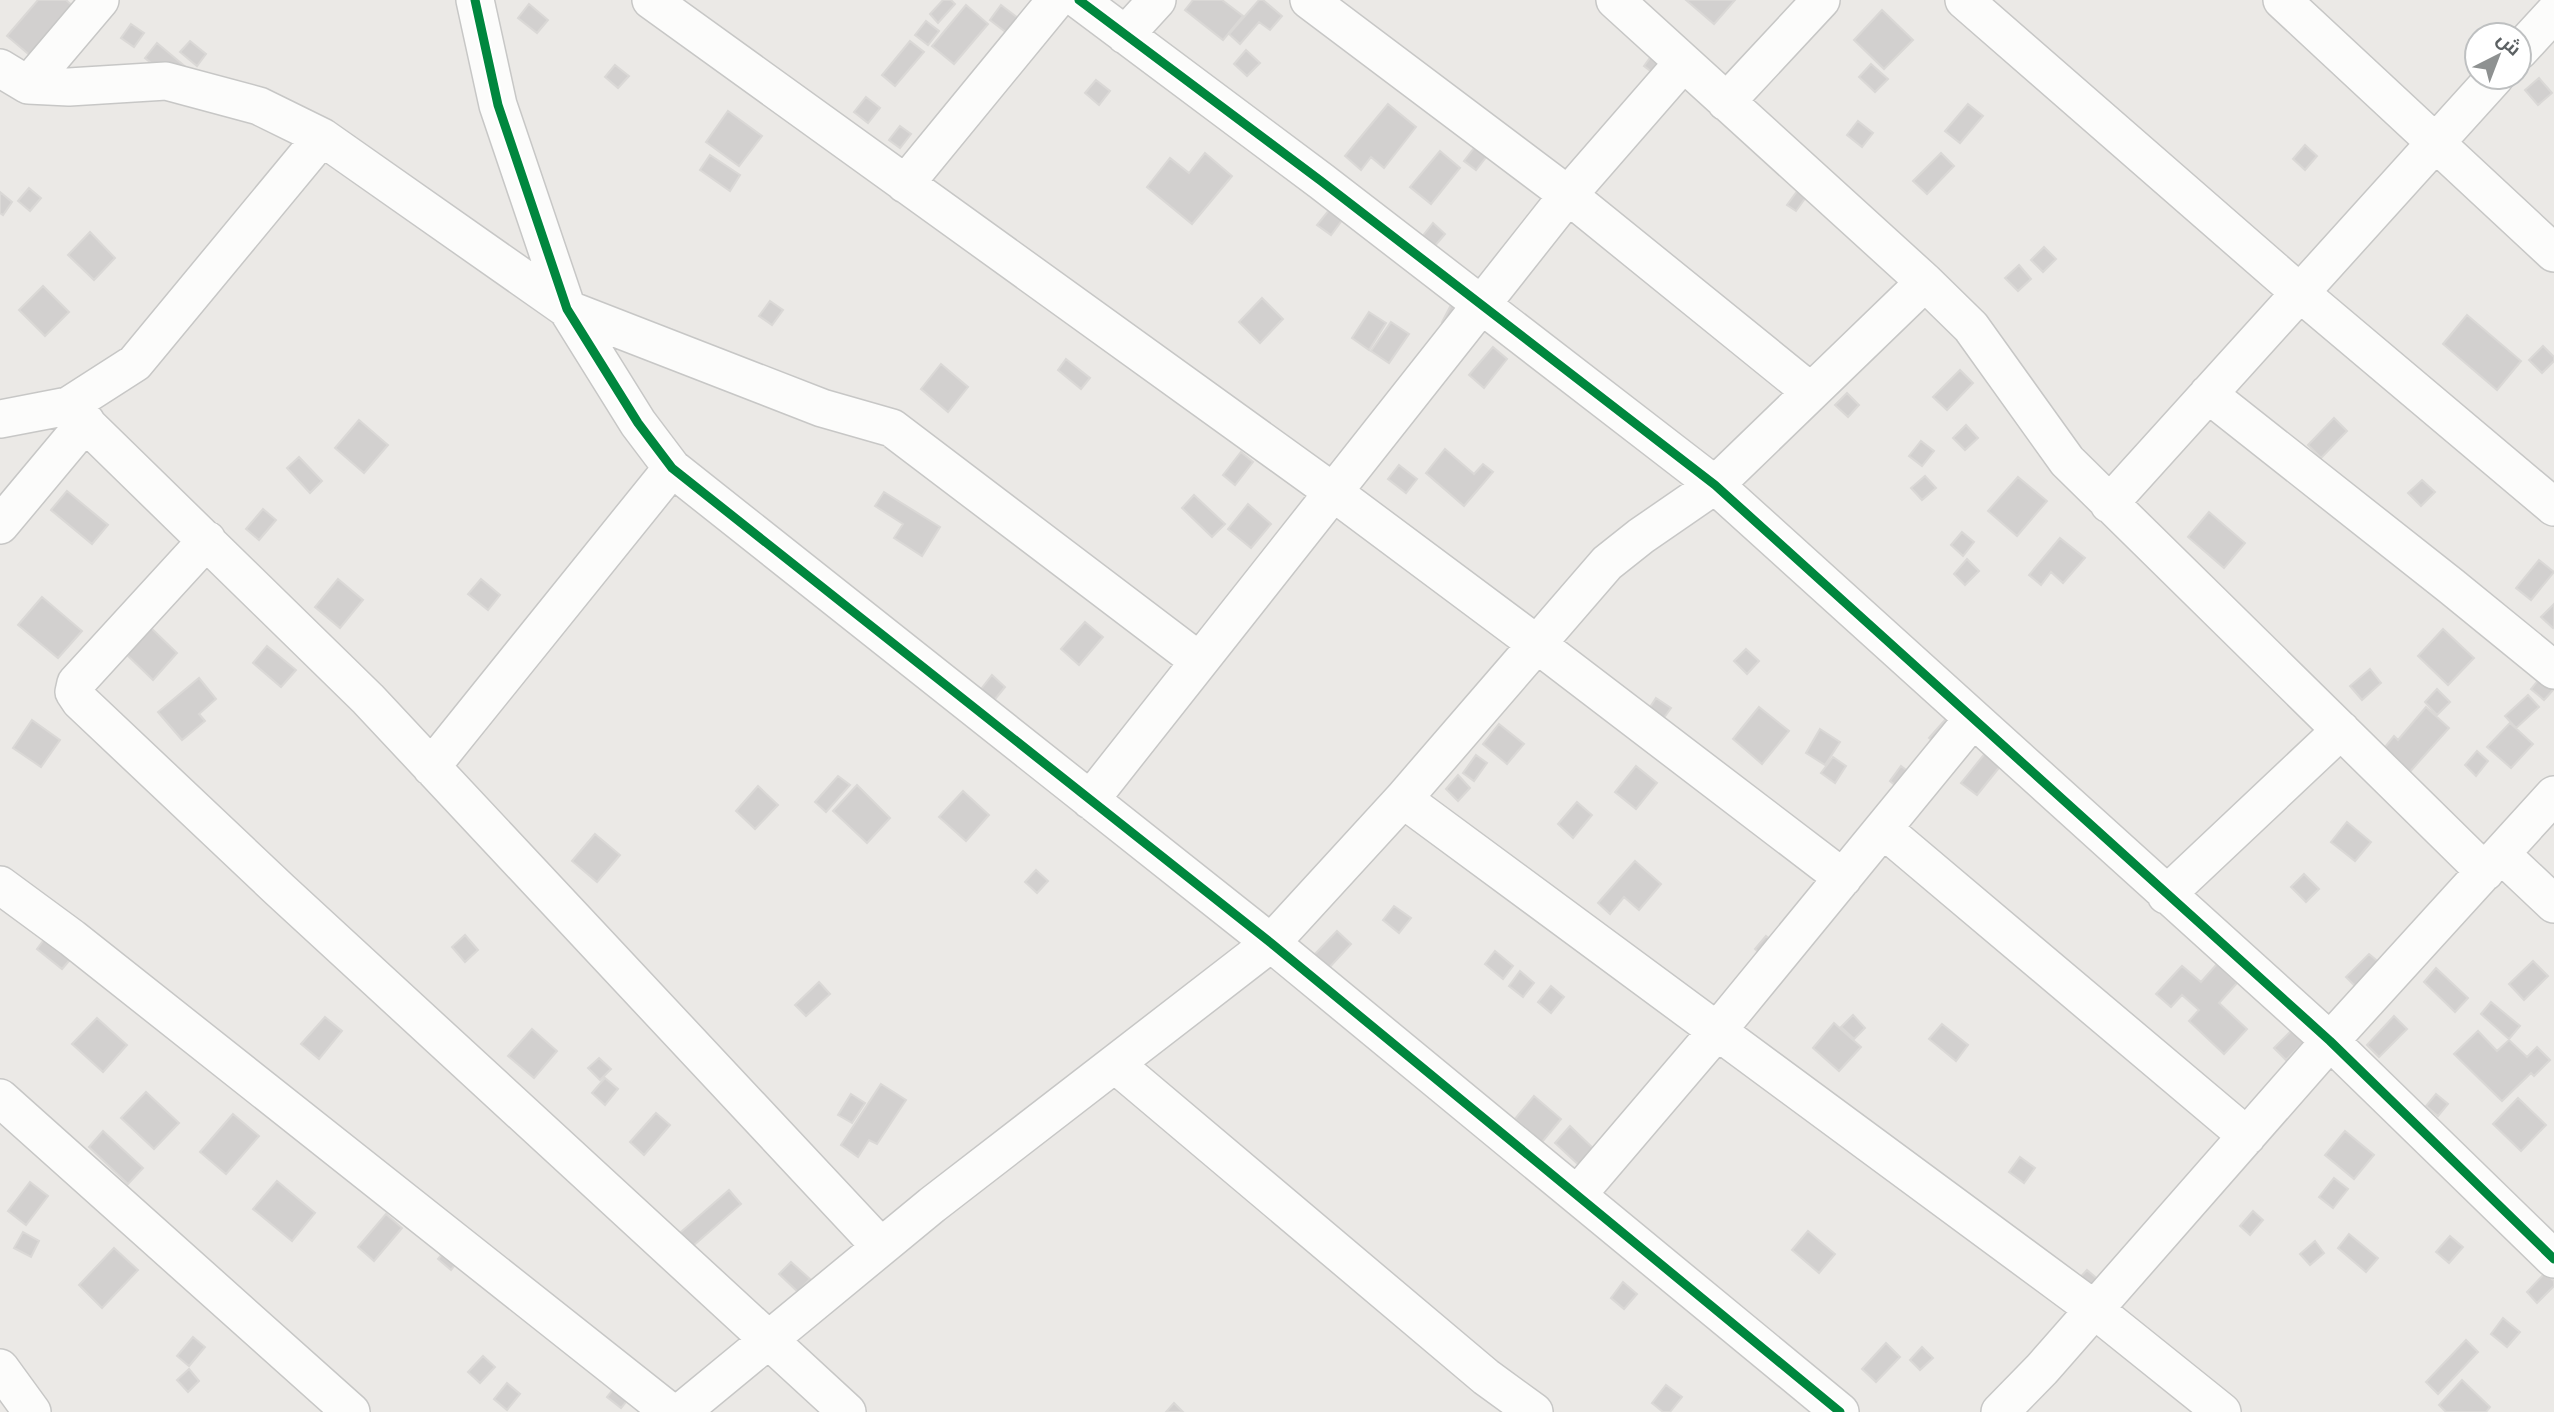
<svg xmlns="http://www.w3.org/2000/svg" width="2554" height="1412" viewBox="0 0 2554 1412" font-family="'Titillium Web',Cairo,sans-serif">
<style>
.building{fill:#d2d0cf;stroke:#dad8d6;stroke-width:2}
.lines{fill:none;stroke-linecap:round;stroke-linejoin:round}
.minor-casing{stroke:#c7c7c6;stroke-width:40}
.minor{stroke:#fcfcfb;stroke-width:37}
.cycleway-casing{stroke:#fff;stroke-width:13}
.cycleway{stroke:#00873e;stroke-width:9}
</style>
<rect width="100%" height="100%" fill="#ebe9e6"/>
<path class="building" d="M38,0H66L74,7L32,57L7,36Z
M943,0H951L955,4L938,23L930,14Z
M1193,0H1222L1243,16L1223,40L1185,10Z
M1259,0H1263L1282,16L1270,30L1259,22L1240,44L1229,34Z
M1686,0H1735L1714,24Z
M529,4L548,20L537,33L518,18Z
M966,5L988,24L954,64L932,46Z
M1001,5L1027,25L1016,40L990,20Z
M1882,10L1913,40L1884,69L1854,40Z
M926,21L939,31L928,45L915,35Z
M131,24L144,33L134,47L121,38Z
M190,41L206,54L197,66L180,52Z
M910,41L924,52L895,86L882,75Z
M157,43L199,78L187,92L145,58Z
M1246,50L1260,63L1247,76L1234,64Z
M1655,51L1668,61L1657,76L1644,66Z
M1871,64L1888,79L1875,92L1859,77Z
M615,65L629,76L618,88L605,77Z
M2539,78L2552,93L2538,105L2525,90Z
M1096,80L1110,91L1099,105L1085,93Z
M866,97L880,108L868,123L854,112Z
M1388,104L1416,127L1384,168L1371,157L1361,170L1345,156Z
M1968,104L1983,116L1960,143L1945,131Z
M728,111L762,136L739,166L706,142Z
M1858,121L1873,133L1862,147L1847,135Z
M900,126L911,134L900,148L889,140Z
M2305,145L2317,156L2305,170L2293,159Z
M1475,147L1487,156L1476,170L1464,161Z
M1440,151L1460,168L1431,204L1410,187Z
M1205,153L1232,176L1192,224L1147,187L1170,158L1189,173Z
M1941,153L1954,166L1927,194L1913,181Z
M710,155L740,175L730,191L700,170Z
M1801,186L1809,193L1796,211L1787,205Z
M29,188L41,198L30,211L18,201Z
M0,192L12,202L3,215L0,213Z
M1330,209L1343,219L1331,235L1317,225Z
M1433,223L1445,234L1433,248L1421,238Z
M90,232L115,258L94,280L68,255Z
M2044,247L2056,259L2043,272L2031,260Z
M2019,265L2031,279L2018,291L2005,278Z
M43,286L69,312L45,336L19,310Z
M1262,298L1283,319L1260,343L1239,322Z
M770,301L783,310L772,325L759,316Z
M1451,305L1465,313L1456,330L1442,322Z
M1369,312L1386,323L1369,350L1352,338Z
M2467,315L2521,361L2497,390L2443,344Z
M1391,322L1409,334L1389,363L1371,351Z
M2543,346L2554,357V361L2542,373L2529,360Z
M1493,347L1507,359L1484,388L1469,375Z
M1066,359L1090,378L1081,389L1058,370Z
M941,364L968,387L948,412L921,389Z
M1960,370L1973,383L1947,410L1933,397Z
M1847,393L1859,405L1848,417L1835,405Z
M2334,418L2347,431L2321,458L2308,445Z
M359,420L388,445L364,473L335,448Z
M1966,425L1978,438L1965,450L1953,438Z
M1921,441L1934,451L1922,466L1909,456Z
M1445,449L1474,474L1483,464L1493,472L1464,506L1426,473Z
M1241,452L1253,462L1235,485L1223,475Z
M299,457L322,481L310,493L287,468Z
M1399,465L1417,479L1406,493L1388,479Z
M1925,476L1936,488L1922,500L1911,488Z
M2018,477L2047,501L2017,536L1988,511Z
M2422,480L2435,492L2421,506L2408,493Z
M67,491L108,525L92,544L51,510Z
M884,492L940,527L922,556L894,538L903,524L875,506Z
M1194,495L1225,524L1212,537L1182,508Z
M1248,504L1271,524L1251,548L1228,529Z
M263,509L276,520L259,540L246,529Z
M2209,512L2245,543L2224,568L2188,537Z
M1962,532L1974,542L1963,556L1951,545Z
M2060,538L2085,558L2063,583L2051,572L2041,585L2029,575Z
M1967,559L1979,571L1965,585L1954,574Z
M2539,560L2554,572L2531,600L2516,588Z
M338,579L363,600L340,628L315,607Z
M481,579L500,595L488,610L468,594Z
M42,597L82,631L58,658L18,625Z
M2554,604V627L2553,628L2541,617Z
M1085,622L1103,637L1079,665L1061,649Z
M150,627L177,653L153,680L125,653Z
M2443,629L2474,658L2448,685L2418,656Z
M267,646L296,670L281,687L253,663Z
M1746,649L1759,661L1747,674L1734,661Z
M2370,669L2381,683L2362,700L2350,686Z
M2544,673L2554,681V689L2544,700L2531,689Z
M992,675L1005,687L991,704L978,693Z
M199,678L216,699L199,714L205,721L182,740L158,712Z
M2437,689L2450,702L2437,715L2425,702Z
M2528,695L2539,707L2516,728L2505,716Z
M1656,698L1671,708L1655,730L1641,721Z
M1759,707L1789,731L1762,764L1733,739Z
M2426,707L2449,728L2407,775L2381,752L2394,736L2398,740Z
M32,720L60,740L41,767L13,748Z
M1945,720L1955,729L1940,747L1929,738Z
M2510,723L2533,744L2511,768L2487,747Z
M1499,724L1524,744L1507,764L1483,744Z
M1820,729L1840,742L1825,765L1806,753Z
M1987,751L2002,764L1977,795L1961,783Z
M2477,751L2488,761L2476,776L2465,765Z
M1476,755L1487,763L1474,781L1463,773Z
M1833,757L1846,766L1835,783L1821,773Z
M1636,766L1657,783L1636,809L1615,792Z
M1901,766L1914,776L1902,791L1890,781Z
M1458,775L1470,788L1458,801L1446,789Z
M838,776L850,785L826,812L815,802Z
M857,785L890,818L867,843L833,811Z
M758,786L778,805L755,829L736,811Z
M963,791L989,815L966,841L939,817Z
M1577,802L1592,815L1573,838L1558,824Z
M2347,822L2371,842L2355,861L2331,842Z
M595,834L620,855L597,882L572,861Z
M1635,861L1661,884L1639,910L1624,897L1610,914L1598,903Z
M1036,870L1048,881L1037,893L1025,882Z
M2304,874L2319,889L2306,902L2291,887Z
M1394,906L1411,918L1399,933L1383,920Z
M1337,931L1351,944L1327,970L1313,956Z
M49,933L75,954L62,969L37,949Z
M465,935L478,950L465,962L452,947Z
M1766,936L1778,946L1767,960L1755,949Z
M1495,951L1513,966L1503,979L1485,964Z
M2369,954L2381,964L2357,988L2346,977Z
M2533,961L2548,976L2524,1000L2509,984Z
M2217,964L2237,983L2219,1003L2247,1029L2224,1054L2189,1021L2199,1010L2182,995L2171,1007L2156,994L2182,966L2201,982Z
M2436,968L2468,998L2455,1012L2424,982Z
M1520,971L1534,983L1523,997L1509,986Z
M819,982L830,994L806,1016L795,1005Z
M1551,986L1564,997L1551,1013L1538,1002Z
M2491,1002L2520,1026L2509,1039L2481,1014Z
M1853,1015L1865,1028L1854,1039L1841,1027Z
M2394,1016L2407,1029L2379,1057L2367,1045Z
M325,1017L342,1031L319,1059L301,1044Z
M97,1018L127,1045L103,1072L72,1044Z
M1834,1023L1861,1047L1839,1071L1813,1048Z
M1942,1024L1968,1045L1956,1061L1929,1039Z
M532,1029L557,1051L534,1078L508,1056Z
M2292,1030L2304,1042L2286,1060L2274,1048Z
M2478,1031L2497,1051L2509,1040L2527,1057L2537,1047L2550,1060L2534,1076L2531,1073L2502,1101L2454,1054Z
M599,1058L611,1069L600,1080L588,1068Z
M605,1078L618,1089L605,1105L592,1093Z
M881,1084L906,1100L877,1144L869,1140L858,1157L841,1145Z
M146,1092L179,1123L154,1149L121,1118Z
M851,1094L865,1103L852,1123L838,1115Z
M2436,1094L2448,1104L2438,1116L2426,1106Z
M1534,1096L1561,1119L1542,1142L1515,1119Z
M2518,1098L2546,1125L2521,1151L2493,1124Z
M656,1113L670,1125L644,1155L630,1142Z
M233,1114L259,1136L226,1174L200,1152Z
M1570,1126L1596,1151L1581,1167L1555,1143Z
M103,1131L143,1168L128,1184L89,1147Z
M2345,1131L2374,1155L2354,1179L2325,1155Z
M2020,1157L2035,1168L2024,1183L2009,1172Z
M2334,1178L2348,1189L2333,1208L2319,1197Z
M277,1181L315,1213L292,1241L253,1209Z
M30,1182L48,1196L26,1225L8,1211Z
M729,1190L741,1204L686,1252L674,1238Z
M2253,1211L2263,1220L2250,1235L2240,1226Z
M386,1214L402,1228L374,1261L358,1247Z
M1808,1231L1835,1254L1819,1273L1792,1250Z
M23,1232L39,1241L31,1257L14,1248Z
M2349,1234L2378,1258L2366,1272L2338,1248Z
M2450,1236L2463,1247L2449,1263L2436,1252Z
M2315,1241L2324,1253L2310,1265L2300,1254Z
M449,1246L461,1257L451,1270L438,1259Z
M114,1248L138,1270L102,1308L79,1285Z
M791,1262L810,1279L798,1292L779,1274Z
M2087,1270L2100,1281L2086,1296L2073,1285Z
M2545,1273L2554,1281V1286L2537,1303L2527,1292Z
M1623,1282L1637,1294L1624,1309L1611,1298Z
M2503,1318L2520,1332L2507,1347L2491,1334Z
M193,1337L205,1347L189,1366L177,1356Z
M2466,1340L2478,1352L2438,1394L2426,1382Z
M1886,1343L1900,1357L1876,1382L1862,1369Z
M1922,1347L1933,1358L1920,1370L1910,1360Z
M483,1356L495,1367L480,1383L468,1372Z
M189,1369L199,1381L188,1392L177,1380Z
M2462,1380L2490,1407L2486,1412H2446L2439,1405Z
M507,1383L520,1394L507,1410L494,1399Z
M1666,1385L1682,1397L1670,1412H1663L1652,1403Z
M616,1386L629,1398L621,1408L607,1397Z
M1174,1403L1183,1412H1166Z"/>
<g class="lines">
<g class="minor-casing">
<path id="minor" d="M475,0L498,105L567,309L638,423L672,468L1271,943L1840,1412
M651,0L1333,492L1538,645L1843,878
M1079,0L1321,181L1715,485L2330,1041L2554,1259
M1309,0L1568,195L1811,392
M1615,0L1925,282L1971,327L2067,461L2485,872
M1964,0L2299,292L2554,507
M2282,0L2554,253
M1125,35L1157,0
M2519,51L2554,13
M0,68L28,85L69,87L166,81L259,106L322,137L567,309L822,408L892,428L1199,661
M28,85L100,0
M1726,102L1821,0
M905,184L1056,0
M2208,394L2451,586L2554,670
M68,406L368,699L881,1247
M0,419L68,406L135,363L322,137
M2109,504L2495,77
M0,525L86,422
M207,540L76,683L74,692L80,701L280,890L847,1412
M431,767L672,468
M1403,799L2095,1310L2222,1412
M1090,800L1568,195L1683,63
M1883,829L2247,1136
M2501,854L2554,904
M0,885L72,938L670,1412
M2166,895L2341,730
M1115,1064L1486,1377L1534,1412
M0,1098L351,1412
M1577,1195L1717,1031L1972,720
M0,1368L32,1412
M681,1412L932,1205L1271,943L1403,799L1607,563L1641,536L1715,485L1925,282
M2000,1412L2042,1369L2330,1041L2554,795"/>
</g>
<use href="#minor" class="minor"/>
<g class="cycleway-casing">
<path id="cycleway" d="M475,0L498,105L567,309L638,423L672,468L1271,943L1840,1412
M1079,0L1321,181L1715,485L2330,1041L2554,1259"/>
</g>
<use href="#cycleway" class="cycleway"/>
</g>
<g transform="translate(2498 56) rotate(42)"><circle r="33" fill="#ffffff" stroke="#bec0c1" stroke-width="2"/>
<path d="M0-5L12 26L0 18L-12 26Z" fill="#8e9191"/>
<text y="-10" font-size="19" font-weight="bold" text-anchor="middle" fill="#5c6163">ش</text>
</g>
</svg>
